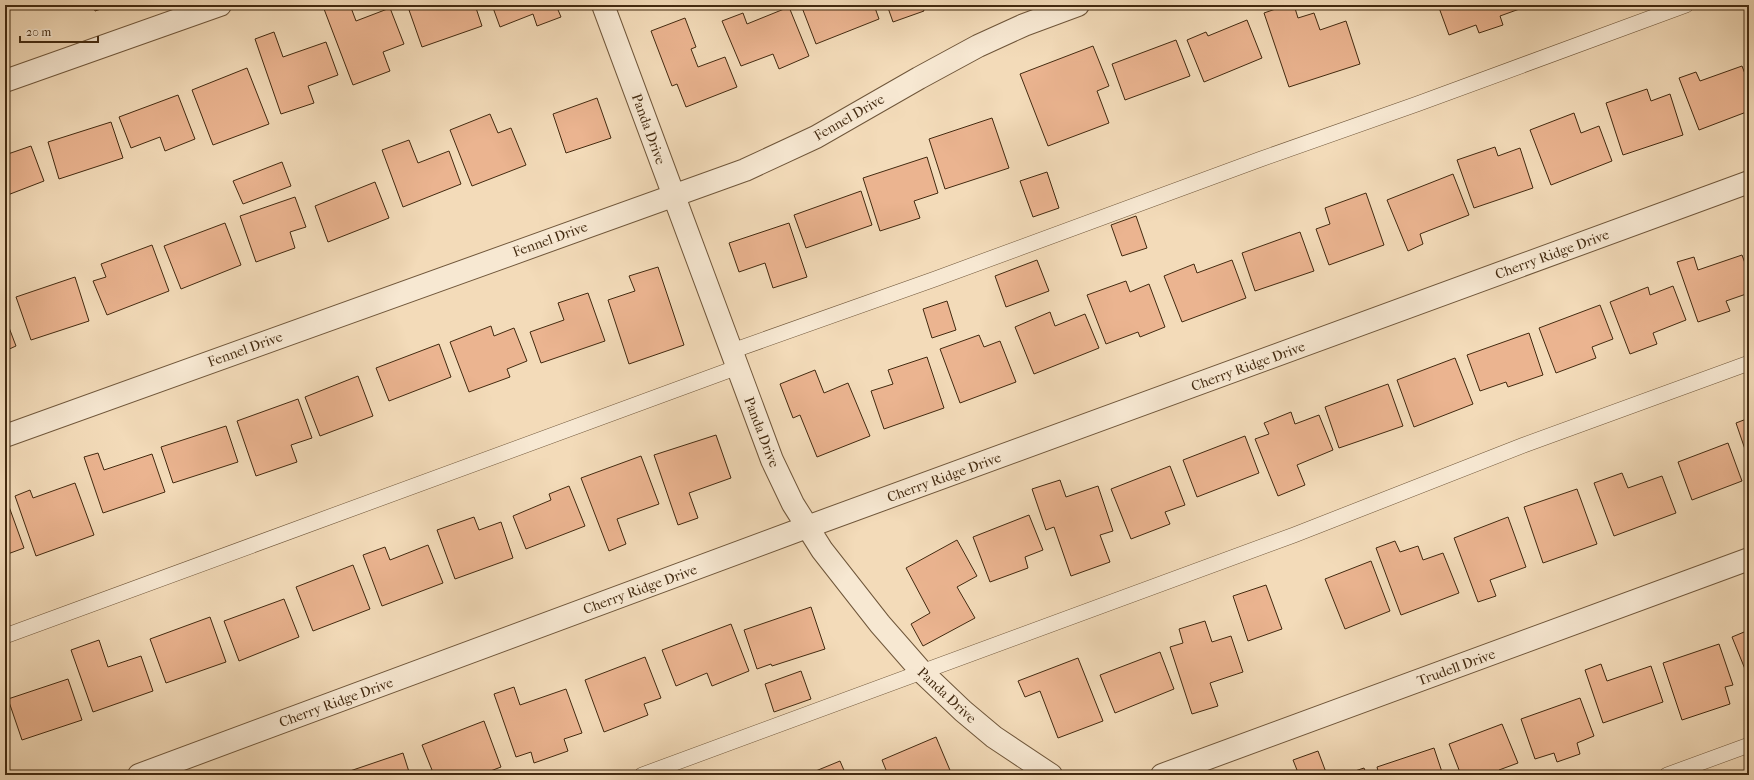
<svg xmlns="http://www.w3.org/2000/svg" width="1754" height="780" viewBox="0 0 1754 780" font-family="'IM FELL French Canon',serif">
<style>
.building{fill:#ebb490;stroke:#432a10}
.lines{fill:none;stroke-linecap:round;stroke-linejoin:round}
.lane-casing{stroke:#6f563a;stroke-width:16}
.street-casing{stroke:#6f563a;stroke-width:24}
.lane{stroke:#f7e8d2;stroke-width:15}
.street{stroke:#f7e8d2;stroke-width:22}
.labels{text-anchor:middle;stroke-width:3.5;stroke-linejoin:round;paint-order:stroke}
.street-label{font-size:14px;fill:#432a10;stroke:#f7e8d2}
</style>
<rect width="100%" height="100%" fill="#f3dbb9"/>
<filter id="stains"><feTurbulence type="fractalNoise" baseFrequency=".005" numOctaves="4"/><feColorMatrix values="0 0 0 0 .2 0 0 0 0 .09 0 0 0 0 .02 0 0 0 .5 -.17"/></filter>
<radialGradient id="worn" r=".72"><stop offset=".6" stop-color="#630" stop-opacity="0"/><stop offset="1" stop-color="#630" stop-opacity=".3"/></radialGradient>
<path class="building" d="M93,5H113L95,11Z
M335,5H350L356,21L390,8L404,44L383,52L390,71L353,85L324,9Z
M425,5H475L482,26L422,47L409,10Z
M492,5H556L561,17L537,26L533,14L500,27Z
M801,5H874L879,19L816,44Z
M887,5H922L924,11L893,22Z
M1287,5H1294L1298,18L1314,13L1320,30L1346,21L1360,64L1289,87L1264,13Z
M1438,5H1525V7L1500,16L1503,25L1479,33L1476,25L1449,35Z
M789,7L809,56L779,69L773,54L741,66L722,21L743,13L747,24Z
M685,18L696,47L691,49L698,67L725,57L737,87L686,107L677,84L672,86L651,31Z
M1247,20L1262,58L1204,82L1187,40L1206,32L1208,36Z
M274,32L283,57L326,42L338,75L308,86L314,103L281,114L255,39Z
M1176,40L1190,76L1125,100L1112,64Z
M1093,46L1109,86L1097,91L1109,123L1048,146L1020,74Z
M1742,66L1749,84V111L1699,130L1679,78L1696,72L1700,81Z
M247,68L269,124L213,145L192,90Z
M1647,89L1651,101L1670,94L1683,135L1623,155L1606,103Z
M178,95L195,139L165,151L160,137L131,148L119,117Z
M597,98L611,138L566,153L553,114Z
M1574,113L1581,133L1599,126L1612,161L1551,185L1530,130Z
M490,114L498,133L511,128L526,165L472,186L450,130Z
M992,118L1009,168L945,189L929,139Z
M111,122L123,158L59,179L48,142Z
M409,140L418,163L449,151L461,184L403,207L382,150Z
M31,146L44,181L5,196V155Z
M1495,147L1498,156L1520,148L1533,188L1474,208L1457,160Z
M927,157L938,193L914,201L920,218L880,231L863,178Z
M282,162L291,186L243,204L233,181Z
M1047,172L1059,208L1033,217L1020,181Z
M1453,174L1469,215L1420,234L1423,244L1408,251L1387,200Z
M375,182L389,218L328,242L315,206Z
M861,191L872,225L806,248L794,215Z
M1366,193L1384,245L1329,265L1316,229L1330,224L1325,208Z
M295,197L306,227L290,232L295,248L256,262L240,216Z
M1136,216L1147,248L1122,256L1111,225Z
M225,223L241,265L181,289L164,246Z
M789,223L807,277L773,288L765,263L739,272L729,243Z
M1300,232L1314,271L1255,291L1242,253Z
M152,245L169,291L107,315L93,281L106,277L101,264Z
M1742,255L1749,274V293L1726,301L1730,311L1698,322L1677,262L1694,257L1698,270Z
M1037,260L1049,291L1006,307L995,276Z
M1232,260L1246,298L1182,322L1164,276L1194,264L1197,273Z
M658,267L684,345L629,364L608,300L635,291L629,276Z
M75,277L89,321L31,340L16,297Z
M1126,281L1130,292L1149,284L1165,327L1140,337L1138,332L1106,344L1087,295Z
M1673,286L1686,320L1653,333L1657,344L1630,354L1610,302L1648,287L1650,295Z
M588,293L605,341L541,363L530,332L564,320L558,303Z
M947,301L956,330L932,338L923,309Z
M1600,305L1613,339L1592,347L1596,358L1556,373L1539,328Z
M1050,312L1055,326L1085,314L1099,348L1034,374L1015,327Z
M5,317L16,346L5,351Z
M491,326L494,336L514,328L527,361L507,369L510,377L469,392L450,342Z
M1529,333L1543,375L1508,387L1506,382L1480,391L1467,355Z
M979,335L984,347L1000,341L1016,382L960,403L940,349Z
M439,344L451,377L389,401L376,368Z
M927,357L944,408L884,429L871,391L893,384L888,370Z
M1455,358L1473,404L1414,427L1397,380Z
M815,370L824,393L848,383L870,436L817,457L800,415L793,418L780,384Z
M358,376L373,416L320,436L305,397Z
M1388,384L1403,426L1339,448L1325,407Z
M298,399L312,438L291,445L297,462L256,476L237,421Z
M1291,412L1295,424L1319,415L1333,450L1297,465L1305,485L1278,496L1255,439L1269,434L1264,423Z
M1749,418V461L1736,423Z
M226,426L238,462L173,483L161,447Z
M716,435L731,478L689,493L698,518L678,525L654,455Z
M1245,436L1259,473L1197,497L1183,460Z
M1728,443L1742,481L1692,500L1678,462Z
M98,453L104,470L152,454L165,492L103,513L84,457Z
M641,456L659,504L617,519L626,544L609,551L581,478Z
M1170,466L1185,505L1165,512L1170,524L1131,539L1111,489Z
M1622,473L1628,488L1662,476L1676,513L1614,536L1594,483Z
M1060,480L1066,497L1098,486L1113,531L1100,535L1110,562L1071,576L1054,527L1046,530L1032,489Z
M75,483L94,535L36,556L15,496L30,490L33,498Z
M569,486L585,526L526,549L513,516L551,500L549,494Z
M1577,489L1597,544L1543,563L1524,507Z
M7,501L24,548L5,555V502Z
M1029,515L1043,550L1025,557L1028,568L990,582L973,537Z
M474,517L479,530L501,522L513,558L455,579L437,530Z
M1508,517L1526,567L1490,580L1496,596L1478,602L1454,538Z
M957,540L977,576L957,587L975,618L923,646L911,624L930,613L906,568Z
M1395,541L1400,552L1418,546L1423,560L1443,553L1459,593L1401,615L1376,548Z
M428,545L443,583L382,606L363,555L385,547L390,560Z
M1371,561L1390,611L1345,629L1325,579Z
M353,565L370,609L313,631L296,587Z
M1266,585L1282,629L1248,641L1233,596Z
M284,599L299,637L239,661L224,621Z
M811,607L825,649L772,666L771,664L757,669L744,630Z
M210,617L226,662L166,683L150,639Z
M1205,621L1212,642L1231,636L1243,672L1210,683L1218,706L1192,714L1170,647L1183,643L1179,629Z
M731,624L749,671L712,686L707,673L676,686L662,650Z
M1749,630V679L1732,637Z
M99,640L108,667L141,656L153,691L93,712L71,650Z
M1719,644L1733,685L1725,687L1730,704L1682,720L1663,663Z
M1160,652L1174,689L1115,713L1100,675Z
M645,657L661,698L644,704L648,715L604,732L585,680Z
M1078,658L1103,721L1058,738L1040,691L1025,697L1018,681Z
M1601,664L1607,681L1651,666L1663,702L1603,723L1585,670Z
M801,671L811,699L774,712L765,684Z
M68,679L82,720L22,740L8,699Z
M514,687L520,705L566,689L582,733L564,739L568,751L534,763L531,752L516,757L494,694Z
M1580,698L1594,736L1577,743L1580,754L1557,762L1554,753L1535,759L1521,719Z
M484,721L501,767L480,775H434L422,745Z
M1502,724L1518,763L1499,770L1501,775H1461L1449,744Z
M936,737L952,775H888L882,760Z
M1434,748L1443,775H1379L1377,767Z
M1318,751L1327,775H1299L1293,760Z
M403,753L410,775H344V773Z
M840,761L846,775H806Z
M1364,768L1367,775H1343Z"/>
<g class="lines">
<g class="lane-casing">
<path id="lane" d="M732,351L935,279L1261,159L1417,104L1686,5
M5,636L738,367
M642,775L1294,535L1524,445L1749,363
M1667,775L1749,745"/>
</g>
<g class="street-casing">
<path id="street" d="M603,5L772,460L793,504L822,550L880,624L922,672L963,711L994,737L1051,775
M5,81L220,5
M5,436L745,170L816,137L919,78L978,46L1024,25L1078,5
M139,775L807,527L1749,182
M1162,775L1749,559"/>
</g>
<use href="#lane" class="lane"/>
<use href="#street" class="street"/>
</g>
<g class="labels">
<g class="street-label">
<text transform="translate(849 117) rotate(-30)" y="5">Fennel Drive</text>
<text transform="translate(649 129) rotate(70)" y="5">Panda Drive</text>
<text transform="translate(550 239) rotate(-20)" y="5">Fennel Drive</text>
<text transform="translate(1552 254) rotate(-20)" y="5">Cherry Ridge Drive</text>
<text transform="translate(245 349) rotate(-20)" y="5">Fennel Drive</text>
<text transform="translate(1248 366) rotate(-20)" y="5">Cherry Ridge Drive</text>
<text transform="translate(762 432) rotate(69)" y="5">Panda Drive</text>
<text transform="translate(944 477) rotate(-20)" y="5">Cherry Ridge Drive</text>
<text transform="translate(640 589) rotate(-20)" y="5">Cherry Ridge Drive</text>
<text transform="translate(1456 667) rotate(-20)" y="5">Trudell Drive</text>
<text transform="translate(947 695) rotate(43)" y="5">Panda Drive</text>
<text transform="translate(336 702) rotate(-20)" y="5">Cherry Ridge Drive</text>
</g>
</g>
<rect width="1754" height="780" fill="none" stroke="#f3dbb9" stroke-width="20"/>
<rect x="6" y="6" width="1742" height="768" fill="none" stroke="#432a10" stroke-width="2"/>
<rect x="10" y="10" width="1734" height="760" fill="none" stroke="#432a10"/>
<path d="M20 36v6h78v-6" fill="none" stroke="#432a10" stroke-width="2"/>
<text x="26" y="36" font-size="12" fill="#432a10" stroke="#f7e8d2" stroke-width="3" paint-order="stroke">20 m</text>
<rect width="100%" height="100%" filter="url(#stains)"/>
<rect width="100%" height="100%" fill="url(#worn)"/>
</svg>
